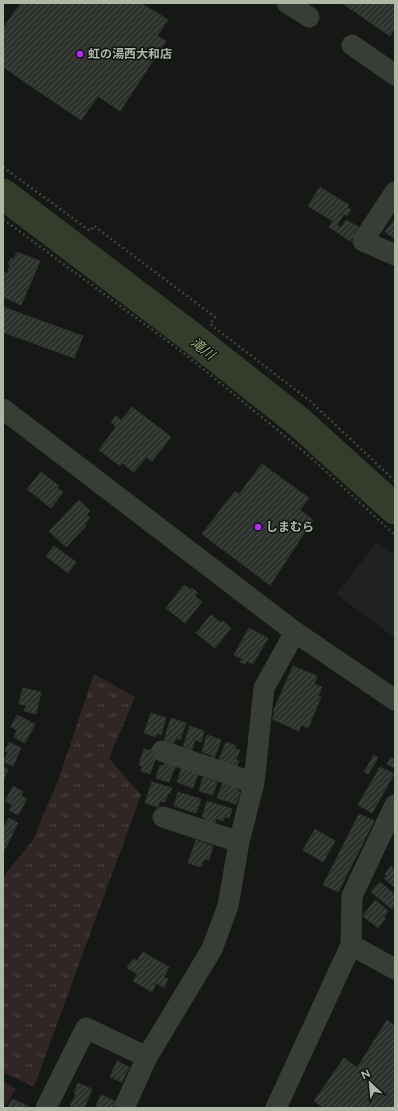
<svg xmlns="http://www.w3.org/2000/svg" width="398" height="1111" viewBox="0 0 398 1111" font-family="Figtree,'Noto Sans JP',sans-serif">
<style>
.built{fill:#1f221e}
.grass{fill:url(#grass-tufts)}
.green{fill:#302625}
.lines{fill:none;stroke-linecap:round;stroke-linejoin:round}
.river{stroke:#353c2b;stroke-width:31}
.building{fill:url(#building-hatch);stroke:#2f342f}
.path{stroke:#3f443c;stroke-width:2.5;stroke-dasharray:2 3;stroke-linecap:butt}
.minor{stroke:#383d36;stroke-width:21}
.poi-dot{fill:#b12cfa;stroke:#111311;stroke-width:1.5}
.labels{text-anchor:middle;stroke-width:3;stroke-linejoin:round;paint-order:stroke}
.poi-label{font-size:12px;font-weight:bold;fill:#adb8a7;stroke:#111311;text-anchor:start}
.water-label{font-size:13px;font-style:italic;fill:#9bb57c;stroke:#111311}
</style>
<defs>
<pattern id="grass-tufts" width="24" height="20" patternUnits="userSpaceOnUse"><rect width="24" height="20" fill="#302625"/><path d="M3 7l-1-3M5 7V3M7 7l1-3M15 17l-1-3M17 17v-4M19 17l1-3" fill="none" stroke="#4b4342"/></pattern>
<pattern id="building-hatch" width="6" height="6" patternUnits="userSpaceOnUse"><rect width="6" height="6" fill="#2e322d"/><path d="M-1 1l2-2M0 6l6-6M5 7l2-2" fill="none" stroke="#4a4e49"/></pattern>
</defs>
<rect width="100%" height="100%" fill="#161816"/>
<path class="built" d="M377,542L395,555V638L336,594Z"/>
<path class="grass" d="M94,674L135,697L109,758L141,795L34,1087L3,1072V877L33,840L59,778Z"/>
<path class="green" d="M3,1081L16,1089L4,1108H3Z"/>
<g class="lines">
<path class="river" d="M3,194L194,339L299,422L395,509"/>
</g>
<path class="building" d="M21,3H141L168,20L157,36L166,41L120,111L98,96L81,120L3,67V28Z
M342,3H395V28L390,36Z
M320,187L349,205L347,207L351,210L347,216L344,214L337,225L341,228L346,220L359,227L350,241L329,227L333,221L308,206Z
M395,219V239L385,232Z
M17,252L40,261L21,305L3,297V275L4,272L7,274L10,265L8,264L11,258L14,259Z
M3,307L83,336L74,358L3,332Z
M132,407L171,437L152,461L146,457L134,472L122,463L120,466L99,450L116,427L111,422L116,416L121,420Z
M262,464L309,498L300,510L313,520L270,585L202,534L235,491L239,494Z
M41,472L59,486L57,488L63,492L51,508L27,489Z
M79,500L90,511L86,515L90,518L84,524L86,526L66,547L49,531Z
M54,546L76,562L68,573L46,556Z
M184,585L191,590L192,588L198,593L195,596L202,602L185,623L166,608Z
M211,615L221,623L223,621L231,628L215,648L196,633Z
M249,628L268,638L253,664L246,661L245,664L240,662L242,659L234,655Z
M293,666L317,676L314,684L322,687L318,696L321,697L308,728L301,725L299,731L272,719L275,713L273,712Z
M23,688L41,692L36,714L24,711L26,705L19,704Z
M151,713L166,718L161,735L157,734L156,737L144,733Z
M17,715L35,724L25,743L14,737L17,730L11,727Z
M171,718L186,723L180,740L176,738L174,743L164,740Z
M190,726L204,731L201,742L195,740L192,750L183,747Z
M207,735L221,740L214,759L211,758L212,755L202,752Z
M9,742L21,748L13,766L3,762L8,752L5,751Z
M226,742L236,746L235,749L240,750L236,760L239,761L237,766L219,760Z
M144,749L149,751L150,749L158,752L150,774L141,771L143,766L139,765Z
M374,755L378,758L368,774L364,772Z
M391,757L395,760V768L387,764Z
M166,761L176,765L169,782L156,778L160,765L164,766Z
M3,767L8,770L3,781Z
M182,767L198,773L193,788L177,782Z
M380,767L394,774L372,813L358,805Z
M203,777L217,782L213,795L199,791Z
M224,780L238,785L237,790L240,792L236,804L217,798Z
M152,782L172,788L170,793H168L165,802L160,801L158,807L145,803Z
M13,786L23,792L21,796L27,799L18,815L9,810L12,805L5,801Z
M178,792L201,799L196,813L174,806Z
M207,801L232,809L229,818L225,816L223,821L216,818L215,823L205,820V818L202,817Z
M359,814L374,821L338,892L323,885Z
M9,818L18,823L5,849L3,848V828Z
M315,829L335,841L323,862L303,850Z
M196,840L213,846L209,860L204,859L201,867L188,863Z
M391,866L395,870V888L384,878L387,876L385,874Z
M380,882L395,895V905L392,909L371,892Z
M375,900L388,911L384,917L386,918L378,928L363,916Z
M143,952L169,967L164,977L168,979L164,988L156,983L152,992L133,981L137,974L127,968L133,959L137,961Z
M387,1020L395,1026V1108H324L314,1101L344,1058L357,1068Z
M117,1061L129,1067L122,1082L110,1077Z
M78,1083L92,1089L84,1108H75L70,1106L76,1094L74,1093Z
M101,1095L115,1101L112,1108H95Z
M12,1099L28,1106L27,1108H7Z"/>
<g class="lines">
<path class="path" d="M3,167L90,231L94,226L215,317L210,324L310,401L395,481
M3,219L186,355L309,456L395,535"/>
<path class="minor" d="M287,3L309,17
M352,45L395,75
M395,192L363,241L395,255
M3,409L295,632L395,700
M162,751L254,783
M163,817L239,842
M351,945L395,969
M46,1108L86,1028L147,1057
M124,1108L147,1057L212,949L228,906L239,842L254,783L264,688L295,632
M276,1108L351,945L352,896L395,805"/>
</g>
<g class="poi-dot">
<circle cx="80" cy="54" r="4"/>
<circle cx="258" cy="527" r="4"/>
</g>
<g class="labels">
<g class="poi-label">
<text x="88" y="58">虹の湯西大和店</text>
<text x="266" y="531">しまむら</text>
</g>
<g class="water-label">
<text transform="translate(203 348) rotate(38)" y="5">滝川</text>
</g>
</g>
<rect width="398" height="1111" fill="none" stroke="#adb8a7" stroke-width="8"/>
<g transform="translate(370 1083) rotate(334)" stroke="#111311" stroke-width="3" paint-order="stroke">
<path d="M0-3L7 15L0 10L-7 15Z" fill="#adb8a7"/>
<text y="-6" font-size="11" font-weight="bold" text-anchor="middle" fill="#adb8a7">N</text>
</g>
</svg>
